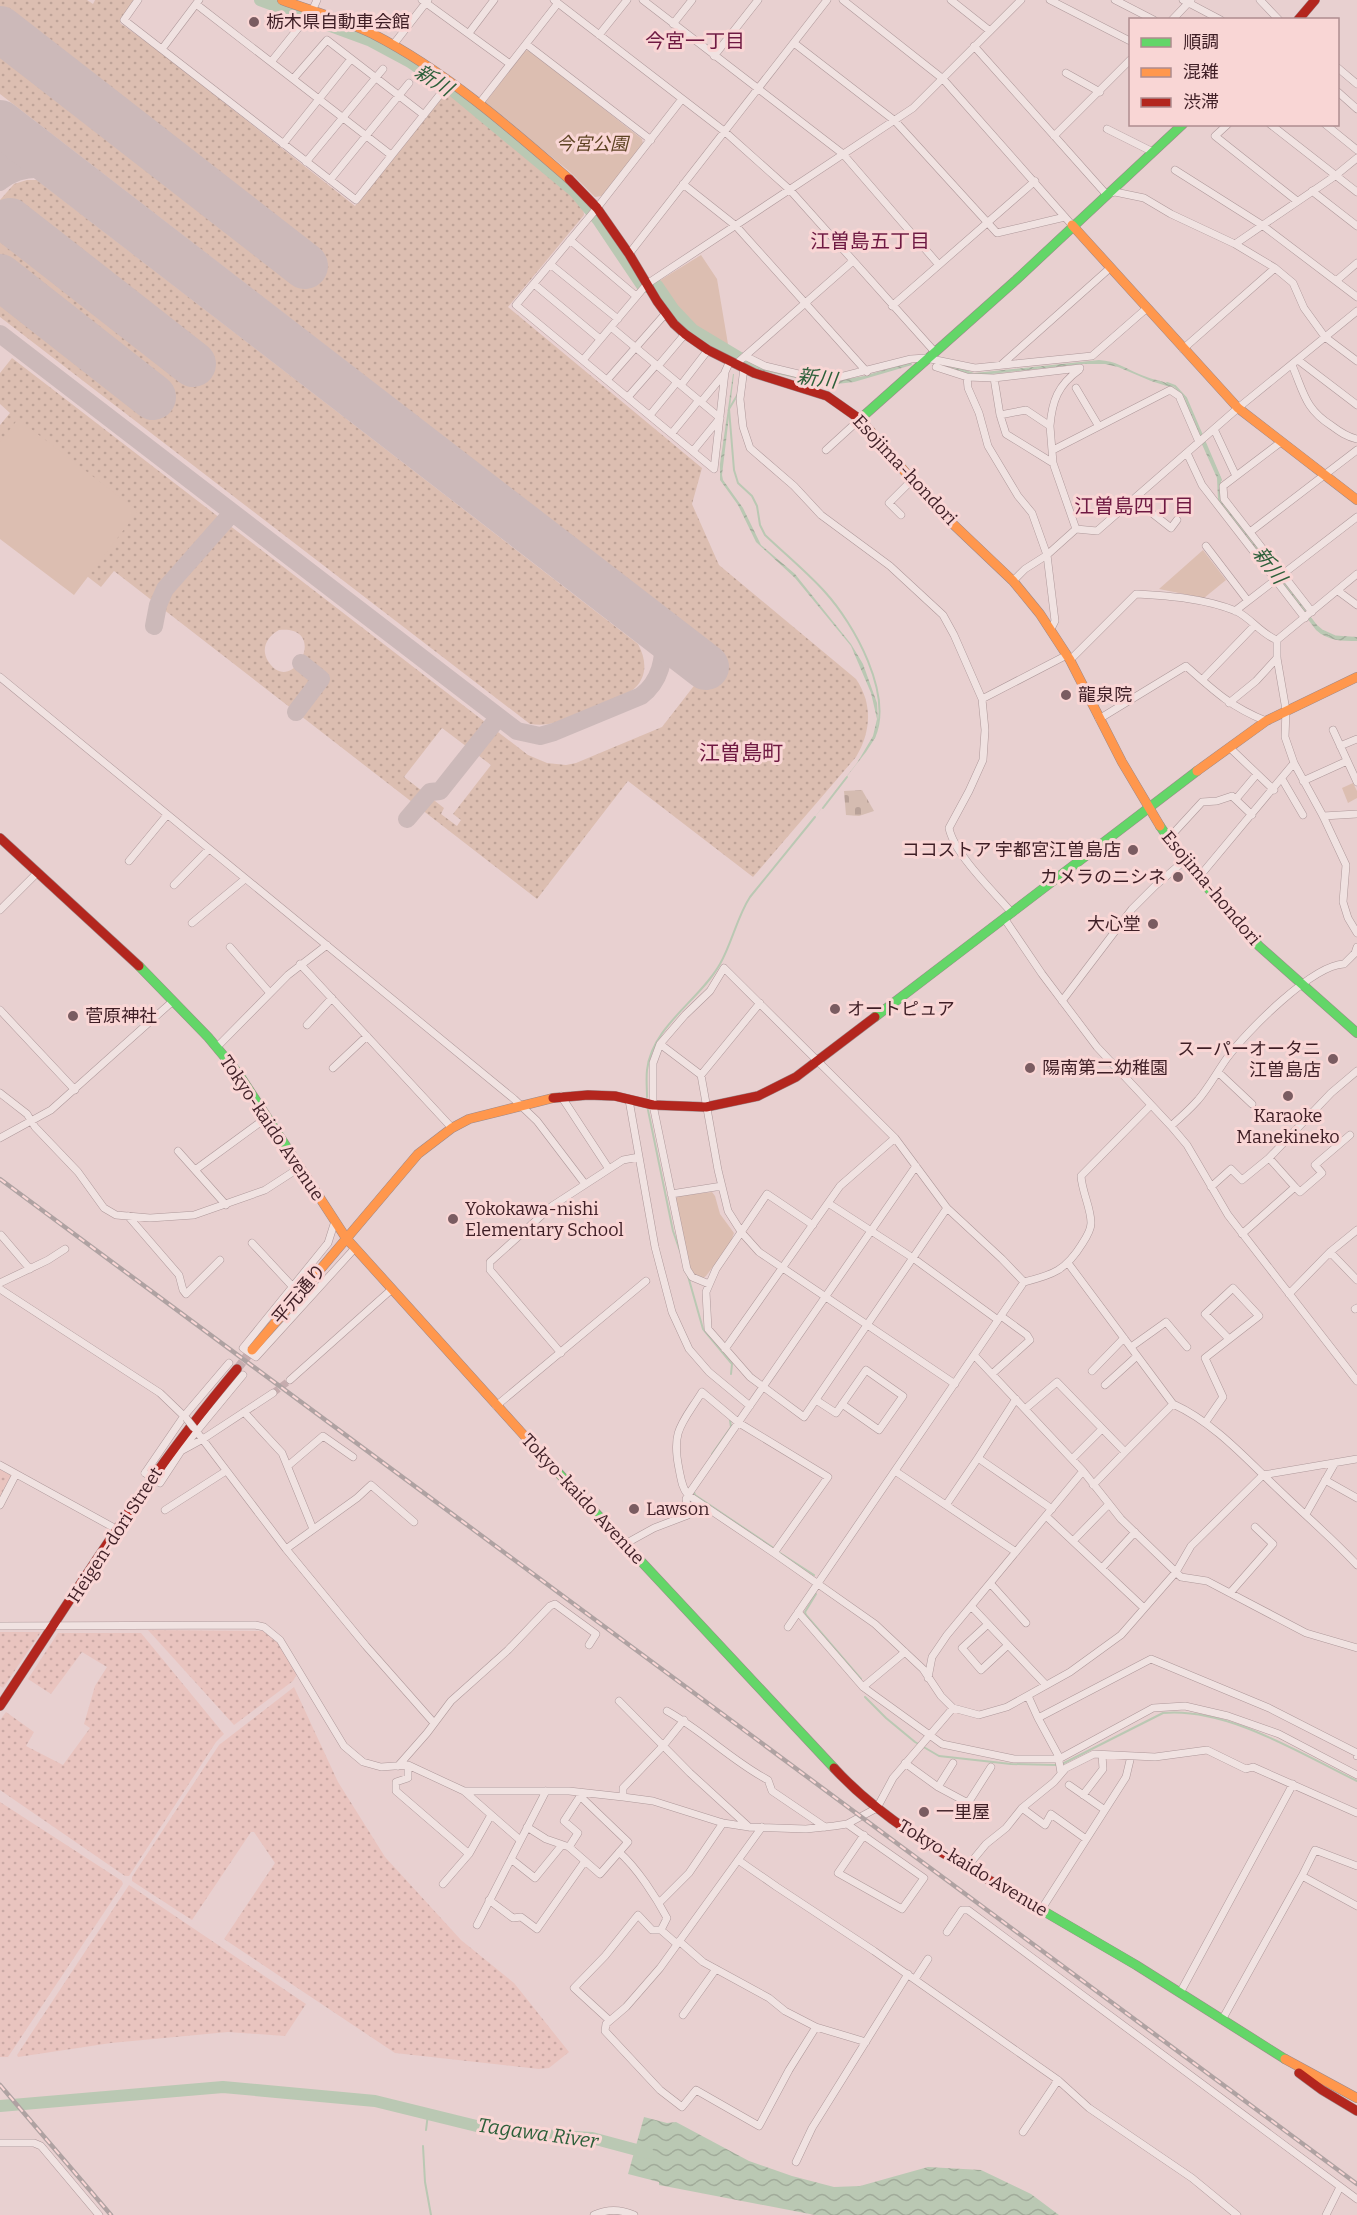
<svg xmlns="http://www.w3.org/2000/svg" width="1357" height="2215" viewBox="0 0 1357 2215" font-family="Bitter,'Noto Sans JP',serif">
<style>
.farmland{fill:url(#farmland-dots)}
.grass{fill:url(#grass-dots);fill-rule:evenodd}
.cemetery{fill:url(#cemetery-stones)}
.park{fill:#dcbeb1}
.water{fill:url(#water-waves)}
.lines{fill:none;stroke-linecap:round;stroke-linejoin:round}
.stream{stroke:#bac8b3;stroke-width:2}
.river{stroke:#bac8b3;stroke-width:12}
.taxiway{stroke:#ccb9b9;stroke-width:18}
.runway{stroke:#ccb9b9;stroke-width:46}
.street-tunnel{stroke:#c6acae;stroke-width:7;stroke-dasharray:7 3.5;stroke-linecap:butt}
.secondary-tunnel{stroke:#c6acae;stroke-width:9;stroke-dasharray:9 4.5;stroke-linecap:butt}
.street-casing{stroke:#ae989a;stroke-width:8}
.fast-casing{stroke:#9d888a;stroke-width:10}
.slow-casing{stroke:#9d888a;stroke-width:10}
.jam-casing{stroke:#9d888a;stroke-width:10}
.street{stroke:#f0e2e1;stroke-width:7}
.fast{stroke:#63d668;stroke-width:9}
.slow{stroke:#ff974d;stroke-width:9}
.jam{stroke:#b3261e;stroke-width:9}
.rail-casing{stroke:#afa2a2;stroke-width:4.5}
.rail{stroke:#f9d6d5;stroke-width:2;stroke-dasharray:7;stroke-linecap:butt}
.street-bridge-casing{stroke:#ae989a;stroke-width:8;stroke-linecap:butt}
.street-bridge{stroke:#f0e2e1;stroke-width:7}
.poi-dot{fill:#7a5c61;stroke:#f9d6d5;stroke-width:2}
.labels{text-anchor:middle;stroke-width:6;stroke-linejoin:round;paint-order:stroke}
.poi-label{font-size:18px;fill:#3e1e25;stroke:#f9d6d5;text-anchor:start}
.park-label{font-size:18px;font-style:italic;fill:#5d4323;stroke:#f9d6d5}
.street-label{font-size:18px;fill:#3e1e25;stroke:#f9d6d5}
.neighbourhood-label{font-size:20px;fill:#6f1942;stroke:#f9d6d5}
.water-label{font-size:20px;font-style:italic;fill:#2c5f39;stroke:#f9d6d5}
.quarter-label{font-size:21px;fill:#6f1942;stroke:#f9d6d5}
</style>
<defs>
<pattern id="farmland-dots" width="8" height="8" patternUnits="userSpaceOnUse" patternTransform="scale(1.5)"><rect width="8" height="8" fill="#e9c4bf"/><path d="M2 2h.1M6 6h.1" fill="none" stroke="#c9a8a4" stroke-width="1.8" stroke-linecap="round"/></pattern>
<pattern id="grass-dots" width="8" height="8" patternUnits="userSpaceOnUse" patternTransform="scale(1.5)"><rect width="8" height="8" fill="#dcbeb1"/><path d="M2 2h.1M6 6h.1" fill="none" stroke="#bea398" stroke-width="1.8" stroke-linecap="round"/></pattern>
<pattern id="cemetery-stones" width="16" height="16" patternUnits="userSpaceOnUse" patternTransform="scale(1.5)"><rect width="16" height="16" fill="#d5bcb1"/><path d="M2 7V4a2 2 0 0 1 4 0v3zM10 15v-3a2 2 0 0 1 4 0v3z" fill="#b8a198"/></pattern>
<pattern id="water-waves" width="16" height="10" patternUnits="userSpaceOnUse" patternTransform="scale(1.5)"><rect width="16" height="10" fill="#bac8b3"/><path d="M0 5q4-4 8 0t8 0" fill="none" stroke="#a1ab9a"/></pattern>
</defs>
<rect width="100%" height="100%" fill="#e8d0d0"/>
<path class="farmland" d="M0,1468L12,1475L0,1498Z
M148,1630L264,1631L278,1642L297,1674L293,1681L234,1725Z
M0,1632H41L3,1688L0,1686Z
M58,1633H141L224,1734L216,1742L129,1876H125L0,1790V1720L6,1712L34,1732L26,1746L63,1765L90,1728L84,1724L95,1686L107,1667L82,1652L51,1694L28,1679Z
M294,1687L338,1782L385,1857L461,1940L514,1983L569,2052L549,2068L539,2069L395,2053L224,1939L275,1863L254,1832H251L192,1920L132,1881V1877L219,1745Z
M0,1802L122,1881L123,1884L8,2057H0Z
M129,1885L306,2004L285,2036L228,2032L111,2043L18,2057L17,2055Z"/>
<path class="grass" d="M0,0H87L93,4L95,0H136L120,23L155,48L355,206L444,93L449,92L582,204L584,215L508,307L702,468L692,504L719,565L856,679C873,704 871,732 856,757L753,877L628,781L537,899L114,571L101,587L27,530L0,539V425L10,413L0,404V373L12,358L528,755L547,763L566,765L576,763L662,727L721,651L0,94ZM279,630C331,625 292,699 268,661C260,648 268,636 279,630ZM442,728L491,765L453,814L461,820L457,826L441,814L444,808L404,777Z
M27,180H37L638,644C646,659 648,675 635,688C626,697 569,719 553,723C546,725 538,725 530,724L0,317V200L14,184Z"/>
<path class="cemetery" d="M862,790L874,811L859,816L846,815L844,791Z"/>
<path class="park" d="M529,50L642,139L643,145L602,196L595,197L569,171L485,103L524,51Z
M701,255L717,279L730,356C690,334 678,323 654,284Z
M18,419L138,511L74,595L0,539V442Z
M1203,550L1226,580L1204,598L1159,589Z
M1353,783L1357,791V798L1348,803L1342,788Z
M712,1192L715,1196L720,1214L734,1233L730,1244L706,1276L702,1279L692,1275L674,1200L678,1196Z"/>
<path class="water" d="M666,297C683,324 706,338 733,354L732,357C704,342 682,326 663,299Z
M1099,360C1116,361 1125,368 1139,374C1159,383 1171,379 1185,398L1221,478V500L1317,625L1329,635L1357,637V641C1342,641 1328,641 1316,630L1218,500L1217,478L1184,404L1177,392L1170,387L1151,381L1118,367L1105,364H1082L974,376L940,364L941,361L974,373Z
M911,362L912,365L854,382L828,385L763,371L751,366L752,363L830,382L864,376Z
M733,374H734L722,475L723,480L743,508L761,545L795,574L851,644L863,664L877,703L878,721L875,738L866,752L785,855L857,763L873,736L877,719L871,693L851,646L795,578L756,542L738,505L720,480V464Z
M644,2117L667,2123L676,2122L749,2161L792,2176L834,2187L860,2186L928,2167L981,2170L1031,2194L1059,2215H815L659,2185V2182L628,2174Z"/>
<g class="lines">
<path class="stream" d="M1167,383L1175,386L1186,398L1221,480
M738,394L729,409L734,470L738,483L752,496L757,506L760,525L765,535C785,554 807,572 825,592C854,624 894,695 874,738
M1323,631L1334,636
M823,808L847,777
M647,1097C647,1088 646,1079 647,1070C652,1026 700,1000 720,964C732,943 737,917 750,897L815,817
M648,1110L673,1231L680,1251
M688,1276L703,1329L732,1364L731,1374
M712,1454L731,1427L730,1420
M693,1489L695,1495L775,1549
M780,1553L814,1575
M816,1594L805,1612L806,1615L861,1679
M865,1697L886,1718L915,1742L939,1756L1011,1764L1056,1765
M1062,1764L1163,1713C1227,1707 1301,1754 1357,1781
M426,2130L428,2114
M423,2146L425,2182L431,2215"/>
<path class="river" d="M260,0L369,40L410,62L453,91L575,192L598,220L643,287L657,285L674,310L693,330L753,366
M0,2106L223,2087L375,2101L505,2133L592,2138L648,2153"/>
<path class="taxiway" d="M0,124C9,141 10,165 0,182
M1,181C21,166 44,166 66,175
M0,334L517,731L540,736L554,732L641,696C661,681 664,659 664,635
M154,626L158,605L165,589L232,513
M296,712L321,679L301,663
M407,819L430,792L440,791L498,718"/>
<path class="runway" d="M0,29L305,266
M0,123L706,667
M10,221L193,364
M0,277L153,397"/>
<path class="street-tunnel" d="M273,1393L290,1380"/>
<path class="secondary-tunnel" d="M237,1369L252,1350"/>
<g class="street-casing">
<path id="street" d="M138,0L124,20L356,200L450,82
M422,0L510,64
M554,0L724,131L790,190L934,351
M643,0L843,154L939,265
M843,0L943,79L1072,225
M951,0L990,31
M1050,0L1130,41
M1115,0L1154,20
M1183,0L1221,20
M1260,0L1279,20
M196,4L391,155
M1172,20L1191,0
M673,24L692,0
M469,33L494,0
M599,35L627,0
M794,43L895,121L997,233L1065,217
M526,44L651,140
M393,45L428,0
M974,46L1106,194L1115,192L1144,198L1171,214L1235,244L1275,268L1293,283L1304,308L1325,337L1357,361
M162,49L199,0
M714,56L758,0
M271,62L312,11L317,0
M1338,68L1357,84
M1066,73L1100,92
M293,79L327,40L424,115
M1338,92L1357,109
M682,99L597,208L516,305L714,469L725,372L730,361
M479,104L558,3
M1228,124L1215,136L1297,201
M1270,124L1357,192
M1325,124L1357,150
M1107,129L1153,152
M1054,136L1130,60
M283,144L351,59
M306,162L383,69
M1175,170L1262,225L1357,297
M330,180L409,83
M683,184L736,226L867,372
M1312,191L1357,226
M570,240L636,296
M1235,244L1335,176L1357,158
M629,254L827,0
M550,264L618,319
M1336,281L1357,263
M534,284L600,339
M892,306L1035,181
M611,327L720,418L693,451
M1183,349L1275,268
M745,356L765,366L811,377L832,379L911,359L926,358L975,368L1092,356L1147,308
M583,360L647,284L913,108L1021,0
M1298,360L1357,405
M736,364L853,261
M1001,365L1110,268
M1292,365C1304,393 1305,409 1332,426C1340,432 1347,437 1357,439
M658,366L685,334
M936,367L967,377L994,378L1080,368
M744,368L740,399L743,427L750,448L794,486L821,515L890,566L943,615L954,635L982,699L985,730L983,760L969,791L949,828C954,854 994,892 1012,913
M967,377L968,388L979,413L988,446L1018,496L1032,513L1047,555L1055,621L1051,629
M994,378L1000,415L1006,434L1053,463
M607,380L666,313
M681,385L708,350
M1076,388L1098,425
M628,397L656,365
M701,402L724,374
M650,415L677,382
M1000,415L1026,410L1050,426L1053,463L1076,529
M1050,426C1052,401 1058,385 1079,370
M1214,429L1236,476
M672,433L699,400
M1281,442L1223,486L1224,499L1312,612
M826,450L860,419
M1053,450L1170,390L1179,396L1199,442
M1187,453L1202,485L1305,618
M1134,499L1171,528L1177,520
M901,515L889,503L912,480
M1250,532L1357,450
M1206,546L1248,601
M1013,581L1025,569L1047,555L1076,529L1097,531L1238,408L1357,311
M1338,591L1357,605
M1235,611L1357,517
M1277,640V658L1286,710L1285,737L1294,763L1323,816L1346,865L1343,902L1348,918L1357,933
M1070,660L1136,594C1169,596 1204,598 1236,611C1251,618 1261,634 1277,640L1357,574
M0,677L514,1099L537,1121L585,1184
M1202,680L1254,626
M982,699L1067,655
M1229,703L1256,681L1277,658
M1099,719L1186,666C1214,691 1231,707 1266,721
M1333,730L1357,782
M1340,746L1357,739
M1230,748L1274,790
M1282,779L1303,815
M1303,781L1347,761
M1236,799L1257,774
M1323,816L1357,814
M1168,839L1202,802L1217,801L1232,796L1252,815
M129,861L167,815
M1199,877L1294,763
M174,885L209,849
M0,910L37,873
M1004,918L1042,974L1097,1047L1171,1126L1187,1145L1228,1215L1357,1381
M192,923L245,879
M230,947L270,993
M300,964L452,1128
M1062,1001L1132,909L1156,885L1184,861
M760,1003L701,1075L718,1170L728,1211L742,1233L759,1252L955,1384
M0,1010L75,1090
M307,1025L332,998
M660,1044L701,1075
M217,1047L288,975L327,945
M333,1068L367,1036
M1218,1072L1252,1104
M0,1093L27,1114L35,1127L78,1172L104,1208L116,1215L150,1218L194,1215L265,1190L299,1168
M629,1100L655,1247L672,1312L689,1349L709,1372L750,1406
M1171,1126C1180,1118 1190,1109 1198,1100C1209,1087 1217,1072 1227,1058C1246,1032 1312,965 1344,964L1355,953L1357,947
M0,1138L51,1110L173,1001
M178,1151L226,1205
M609,1169L623,1160L639,1157
M195,1170L266,1118
M1211,1187L1231,1169L1242,1180L1269,1158
M1295,1187L1300,1192L1322,1173L1315,1165L1350,1135
M671,1194L722,1186
M828,1203L840,1186L895,1138
M128,1216L179,1275L183,1290L186,1294L220,1260
M335,1221L328,1243L243,1348L256,1357L355,1248
M813,1225L767,1194L716,1269L706,1292L708,1329L750,1377L804,1417L947,1208
M1242,1234L1295,1187L1269,1158L1331,1093L1357,1071
M1,1235L30,1269
M252,1243L293,1287
M1330,1252L1357,1280
M1068,1263L1173,1404C1215,1423 1247,1460 1280,1491C1306,1516 1333,1539 1357,1565
M0,1283L48,1260L65,1249
M709,1284L692,1277L687,1269L653,1105V1063L660,1044L685,1015L710,991L724,968L895,1138L947,1208L1002,1259L1024,1282
M0,1289L160,1393L186,1418
M1289,1294L1330,1252L1357,1230
M1355,1309L1357,1308
M1131,1347L1166,1322L1187,1347
M725,1349L828,1203L913,1258L998,1320
M561,1353L490,1270V1262L552,1206L609,1169L561,1096
M974,1355L1083,1471L1121,1519L1181,1577L1207,1581L1306,1633L1357,1648
M1092,1371L1124,1338
M992,1374L1030,1340L1027,1335L1001,1316
M290,1380L392,1289
M1105,1385L1137,1356
M816,1400L836,1413L866,1370L903,1396L879,1430L842,1404
M496,1406L646,1281
M1025,1409L1057,1382L1125,1452L1093,1485
M244,1412L282,1453L313,1529
M1205,1423L1223,1397L1205,1358L1259,1316L1233,1288L1205,1314L1229,1339
M194,1428L286,1549L366,1646L434,1723
M182,1449L243,1375
M1125,1452L1173,1404
M978,1458L1016,1399
M1072,1459L1102,1429
M0,1465L118,1530
M289,1465L323,1436L353,1457
M895,1471L1016,1552
M145,1473L184,1416L229,1363
M1325,1480L1357,1498
M157,1481L160,1483L181,1451L203,1439L273,1393
M0,1505L16,1474
M946,1505L978,1458L1052,1509
M165,1510L226,1471
M1306,1514L1335,1463
M1046,1516L1144,1608
M1073,1541L1109,1504
M625,1544L654,1528L688,1515L686,1499L688,1495L774,1553L875,1624L923,1669L941,1696L953,1708
M286,1549L357,1498L371,1485L414,1522
M774,1553L828,1477L739,1423L702,1392C682,1424 671,1430 679,1469C681,1479 682,1488 688,1495L916,1166
M1102,1568L1135,1532
M990,1583L1026,1623
M1230,1593L1273,1544L1255,1527
M971,1606L1046,1685
M798,1612L863,1687
M988,1624L962,1648L981,1670L1008,1645
M0,1626L255,1625L264,1627L280,1640L344,1746L363,1762L381,1767L408,1765L464,1791H569L623,1797L653,1801L723,1823L749,1827L806,1829L834,1826L847,1824L877,1808L893,1778L953,1708L979,1715L1007,1707L1070,1672L1121,1635L1176,1572L1191,1546L1263,1475L1357,1459
M788,1627L1024,1282C1053,1275 1066,1270 1082,1244C1086,1238 1091,1230 1091,1223C1091,1208 1082,1192 1081,1176L1151,1105
M905,1652L863,1687L942,1744L1014,1759H1059L1153,1708L1185,1706L1228,1716L1279,1734L1357,1775
M928,1678L932,1657L947,1635L1083,1471
M1028,1696L1038,1718
M619,1701L690,1773L749,1827
M667,1711C703,1731 732,1761 768,1780L772,1791L825,1827
M905,1763L938,1787L968,1803L991,1767
M408,1765V1778L396,1782V1791L469,1854
M398,1766L427,1733L451,1701L508,1650L550,1606L555,1604L596,1634L589,1645
M1061,1773L1058,1755L1038,1718L1151,1659L1269,1708L1357,1753V1756
M1069,1785L1105,1810
M938,1787L953,1763
M464,1791L520,1840
M1083,1795L1103,1769L1102,1755
M623,1797V1788L663,1746L684,1720
M1022,1808L1045,1825L1051,1814L1086,1839
M847,1824L924,1878L902,1909L838,1873L864,1835
M527,1827L546,1839L569,1847L578,1833L564,1821L581,1795
M762,1827L660,1968L626,2007L606,2024L605,2031L660,2090L682,2107L696,2090L759,2126L789,2070L816,2027L866,2042
M569,1847L600,1874L628,1842L580,1796
M619,1852C637,1868 656,1897 667,1918L661,1930
M511,1859L535,1878L562,1845
M738,1860L777,1887L874,1951L1058,2080L1089,2108L1192,2178L1237,2215
M967,1867L986,1844L1006,1828L1022,1808L1054,1782L1066,1768L1094,1754L1155,1757L1207,1750L1246,1769L1253,1767L1357,1813
M1302,1876L1315,1850L1357,1866
M443,1884L469,1854L491,1815
M489,1900L513,1918L521,1917L537,1929L585,1861
M659,1903L689,1873L723,1823
M1041,1910L1126,1777L1131,1756
M477,1925L546,1791
M947,1932L962,1910H968L1357,2199
M679,1941L703,1962L769,1998L785,2011L816,2027
M915,1979L928,1959
M1180,1993L1293,1784
M683,2015L716,1969
M609,2020L574,1988L605,1956L638,1915L652,1930H661L677,1944
M1222,2020L1302,1876L1357,1906
M1023,2132L1058,2080
M0,2143H34L41,2146L99,2215
M796,2162L812,2128L908,1974
M594,2215C607,2209 620,2209 634,2215
M1326,2215L1340,2187"/>
</g>
<g class="fast-casing">
<path id="fast" d="M860,419L1016,280L1183,124
M1160,826L1184,861L1259,946L1357,1033
M139,966L208,1037L238,1073L307,1178
M875,1017L1197,771
M539,1452L834,1768
M1040,1909L1136,1965L1285,2059"/>
</g>
<g class="slow-casing">
<path id="slow" d="M282,0C312,11 344,20 373,34C445,71 508,126 569,179
M1072,225L1238,408L1357,500
M861,420L933,505L1013,581L1040,614L1070,660L1122,762L1160,826
M1197,771L1266,721L1357,677
M307,1178L346,1238L539,1452
M252,1350L418,1154L452,1128L469,1119L553,1098
M1285,2059L1357,2098"/>
</g>
<g class="jam-casing">
<path id="jam" d="M1298,20L1315,0
M569,179L597,208L629,254L657,301L674,324L685,334L708,350L754,373L827,396L861,420
M0,838L139,966
M553,1098L588,1095L615,1096L653,1105L706,1107L758,1096L796,1077L875,1017
M0,1706C76,1592 148,1474 237,1369
M834,1768C891,1830 968,1867 1040,1909
M1299,2073L1322,2090L1357,2111"/>
</g>
<use href="#street" class="street"/>
<use href="#fast" class="fast"/>
<use href="#slow" class="slow"/>
<use href="#jam" class="jam"/>
<g class="rail-casing">
<path id="rail" d="M0,1179L1357,2184
M0,2085L111,2215"/>
</g>
<use href="#rail" class="rail"/>
<g class="street-bridge-casing">
<path id="street-bridge" d="M186,1418L194,1428
M145,1473L157,1481"/>
</g>
<use href="#street-bridge" class="street-bridge"/>
</g>
<g class="poi-dot">
<circle cx="254" cy="22" r="6"/>
<circle cx="1066" cy="695" r="6"/>
<circle cx="1133" cy="850" r="6"/>
<circle cx="1178" cy="877" r="6"/>
<circle cx="1153" cy="924" r="6"/>
<circle cx="835" cy="1009" r="6"/>
<circle cx="73" cy="1016" r="6"/>
<circle cx="1333" cy="1059" r="6"/>
<circle cx="1030" cy="1068" r="6"/>
<circle cx="1288" cy="1096" r="6"/>
<circle cx="453" cy="1219" r="6"/>
<circle cx="634" cy="1509" r="6"/>
<circle cx="924" cy="1812" r="6"/>
</g>
<g class="labels">
<g class="poi-label">
<text x="266" y="28">栃木県自動車会館</text>
<text x="1078" y="701">龍泉院</text>
<text x="1121" y="856" text-anchor="end">ココストア 宇都宮江曽島店</text>
<text x="1166" y="883" text-anchor="end">カメラのニシネ</text>
<text x="1141" y="930" text-anchor="end">大心堂</text>
<text x="847" y="1015">オートピュア</text>
<text x="85" y="1022">菅原神社</text>
<text x="1321" y="1055" text-anchor="end">スーパーオータニ<tspan x="1321" dy="21">江曽島店</tspan></text>
<text x="1042" y="1074">陽南第二幼稚園</text>
<text x="1288" y="1122" text-anchor="middle">Karaoke<tspan x="1288" dy="21">Manekineko</tspan></text>
<text x="465" y="1215">Yokokawa-nishi<tspan x="465" dy="21">Elementary School</tspan></text>
<text x="646" y="1515">Lawson</text>
<text x="936" y="1818">一里屋</text>
</g>
<g class="park-label">
<text x="592" y="150">今宮公園</text>
</g>
<g class="street-label">
<text transform="translate(905 470) rotate(47)" y="6">Esojima-hondori</text>
<text transform="translate(1211 888) rotate(50)" y="6">Esojima-hondori</text>
<text transform="translate(272 1128) rotate(56)" y="6">Tokyo-kaido Avenue</text>
<text transform="translate(299 1294) rotate(-50)" y="6">平元通り</text>
<text transform="translate(583 1499) rotate(47)" y="6">Tokyo-kaido Avenue</text>
<text transform="translate(115 1535) rotate(-57)" y="6">Heigen-dori Street</text>
<text transform="translate(973 1868) rotate(31)" y="6">Tokyo-kaido Avenue</text>
</g>
<g class="neighbourhood-label">
<text x="695" y="48">今宮一丁目</text>
<text x="870" y="248">江曽島五丁目</text>
<text x="1134" y="513">江曽島四丁目</text>
</g>
<g class="water-label">
<text transform="translate(434 80) rotate(32)" y="7">新川</text>
<text transform="translate(817 378) rotate(7)" y="7">新川</text>
<text transform="translate(1270 565) rotate(53)" y="7">新川</text>
<text transform="translate(538 2133) rotate(8)" y="7">Tagawa River</text>
</g>
<g class="quarter-label">
<text x="741" y="760">江曽島町</text>
</g>
</g>
<rect x="1129" y="18" width="210" height="108" fill="#f9d6d5" stroke="#ae8c8f" stroke-width="1.5"/>
<rect x="1141" y="38" width="30" height="9" fill="#63d668" stroke="#ae8c8f" stroke-width="1.5"/>
<text x="1183" y="48" font-size="18" fill="#3e1e25">順調</text>
<rect x="1141" y="68" width="30" height="9" fill="#ff974d" stroke="#ae8c8f" stroke-width="1.5"/>
<text x="1183" y="78" font-size="18" fill="#3e1e25">混雑</text>
<rect x="1141" y="98" width="30" height="9" fill="#b3261e" stroke="#ae8c8f" stroke-width="1.5"/>
<text x="1183" y="108" font-size="18" fill="#3e1e25">渋滞</text>
</svg>
